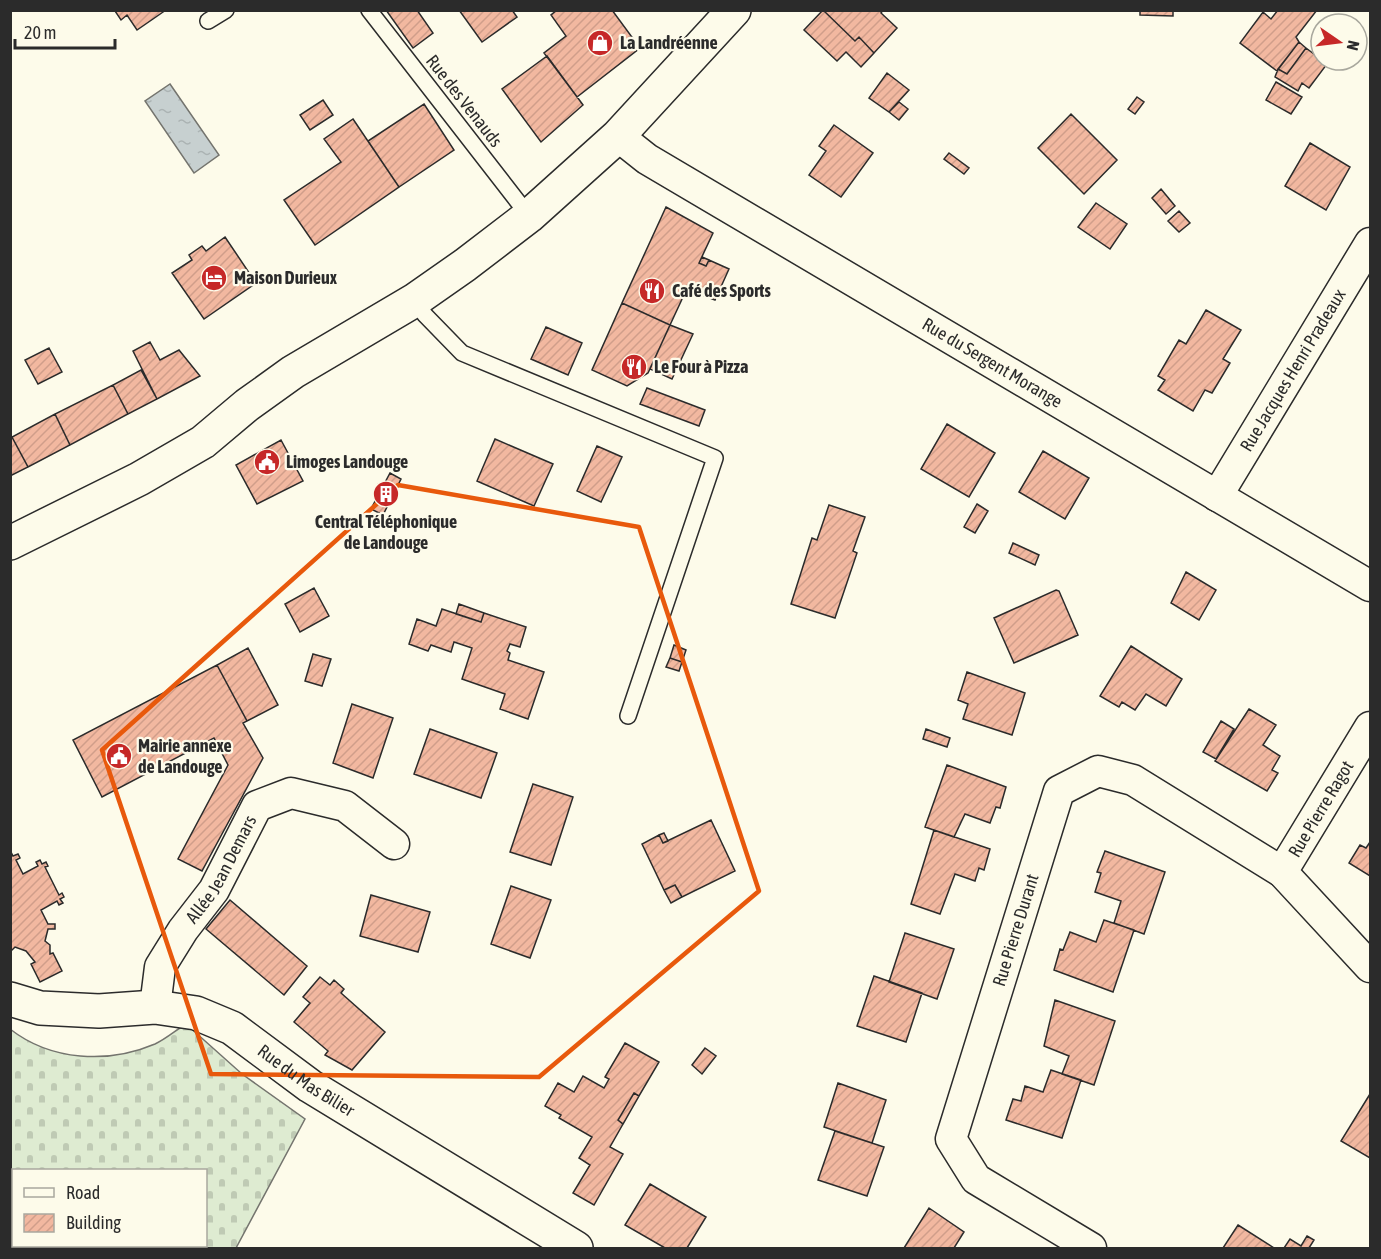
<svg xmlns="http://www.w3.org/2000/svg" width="1381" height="1259" viewBox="0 0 1381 1259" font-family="'Asap Condensed',sans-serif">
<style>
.cemetery{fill:url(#cemetery-stones);stroke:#74746e;stroke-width:1.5;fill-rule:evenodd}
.water{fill:url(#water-ripples);stroke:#74746e;stroke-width:1.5}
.building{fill:url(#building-hatch);stroke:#2b2b2b;stroke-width:1.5}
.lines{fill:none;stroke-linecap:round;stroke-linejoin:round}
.lane-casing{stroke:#2b2b2b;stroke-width:18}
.street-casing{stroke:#2b2b2b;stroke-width:33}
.secondary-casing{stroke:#2b2b2b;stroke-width:36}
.lane{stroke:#fdfbea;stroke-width:15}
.street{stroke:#fdfbea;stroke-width:30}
.secondary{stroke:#fdfbea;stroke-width:33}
.marked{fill:none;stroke:#e8590c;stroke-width:4.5;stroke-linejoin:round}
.labels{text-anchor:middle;stroke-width:4.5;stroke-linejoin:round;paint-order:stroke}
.poi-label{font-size:18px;font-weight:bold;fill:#2b2b2b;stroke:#fdfbea;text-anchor:start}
.street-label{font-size:18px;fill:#2b2b2b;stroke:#fdfbea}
</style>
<defs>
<pattern id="cemetery-stones" width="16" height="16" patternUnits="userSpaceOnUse" patternTransform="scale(1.5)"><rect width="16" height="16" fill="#deebd1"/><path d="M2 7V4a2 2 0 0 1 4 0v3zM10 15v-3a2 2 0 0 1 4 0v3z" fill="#bfcab4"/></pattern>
<pattern id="water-ripples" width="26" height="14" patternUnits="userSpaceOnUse" patternTransform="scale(1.5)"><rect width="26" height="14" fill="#c7d0d0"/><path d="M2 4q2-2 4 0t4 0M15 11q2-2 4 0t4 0" fill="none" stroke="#abb3b3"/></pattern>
<pattern id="building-hatch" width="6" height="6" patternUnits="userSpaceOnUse" patternTransform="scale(1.5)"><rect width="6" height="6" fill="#f2b8a0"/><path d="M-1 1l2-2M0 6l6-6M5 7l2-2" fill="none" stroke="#d09e8a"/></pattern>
</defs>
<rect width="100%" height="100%" fill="#fdfbea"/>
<path class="cemetery" d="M186,1024L242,1074L305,1119L236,1248H11L10,1029C51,1061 108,1064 155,1044C166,1039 176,1030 186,1024ZM14,1170H206V1246H14Z"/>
<path class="water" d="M170,84L219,155L194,173L145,101Z"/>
<path class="building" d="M166,10L137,30L127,15L121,20L115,11Z
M386,10H417L433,33L413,48Z
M459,10H512L517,17L482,42Z
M557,10H612L640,48L577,97L544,53L566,36L551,15Z
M823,10L855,41L859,37L874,53L861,67L846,52L837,61L804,30Z
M823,10H883L881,13L897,28L874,53L859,37L855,41Z
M1140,10H1173V16L1140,15Z
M1278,10H1317L1296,37L1299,42L1277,71L1240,43L1263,12L1271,19Z
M1299,42L1306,48L1287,74L1278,69Z
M1306,48L1327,64L1309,88L1302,83L1298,91L1275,77L1278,69L1287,74Z
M547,56L583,105L541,142L502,89Z
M887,73L909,90L889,112L869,98Z
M1276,82L1302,97L1291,114L1266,100Z
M1137,97L1144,102L1135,114L1128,109Z
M323,100L333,115L310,130L300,115Z
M899,102L908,109L899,120L889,112Z
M424,104L454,150L399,187L368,141Z
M1071,114L1117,160L1084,194L1038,148Z
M353,119L399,187L315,245L284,200L341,162L324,139Z
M834,125L873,153L841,197L809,175L826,151L819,146Z
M1310,143L1350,167L1326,210L1285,186Z
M949,153L969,168L964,174L944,159Z
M1161,189L1175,206L1166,214L1152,198Z
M1096,203L1127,224L1110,249L1078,227Z
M666,207L713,233L699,263L706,266L709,260L729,269L715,300L694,292L697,286L690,282L670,325L622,303Z
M1179,211L1190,223L1179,232L1168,221Z
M225,237L256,283L204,319L172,273L192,260L189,255L202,246L206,251Z
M702,257L709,260L706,266L699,263Z
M690,282L697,286L694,292L687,289Z
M622,303L670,325L648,373L627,386L592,370Z
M1206,310L1241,330L1223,359L1230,363L1212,393L1205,390L1193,411L1158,390L1165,380L1158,376L1179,340L1186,344Z
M670,325L693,334L672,379L650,369Z
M546,327L582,343L568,375L531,359Z
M150,342L160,360L179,350L200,376L157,399L133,351Z
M49,348L62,372L38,384L25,360Z
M141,370L157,399L128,414L113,385Z
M113,385L128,414L70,445L55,414Z
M647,388L705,410L699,426L640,404Z
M55,414L70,445L28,467L12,437Z
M947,424L995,453L969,497L921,469Z
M12,437L28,467L10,476V438Z
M495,439L553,464L534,506L477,481Z
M281,440L303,481L257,504L236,465Z
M597,446L622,457L601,502L577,491Z
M1043,451L1089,478L1065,519L1019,492Z
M390,473L401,479L383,515L371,509Z
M977,504L988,511L975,533L964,527Z
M829,505L865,517L853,551L857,553L835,618L791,604L812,538L817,540Z
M1013,543L1039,555L1035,565L1009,553Z
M1186,572L1216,590L1199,620L1171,603Z
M314,588L329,616L300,632L285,604Z
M1056,590L1059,591L1078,635L1014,663L994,618Z
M459,604L484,613L481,622L456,614Z
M442,609L481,622L484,613L526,627L520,647L510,644L507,651L510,653L508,660L544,672L528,719L500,709L505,694L462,679L472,648L454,642L451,652L431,645L428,651L409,644L417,619L436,626Z
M674,645L686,650L682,662L670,658Z
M1131,646L1182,679L1166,706L1146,694L1135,710L1122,702L1119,707L1100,696Z
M248,648L278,705L247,721L217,665Z
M313,654L331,659L322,686L305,681Z
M670,658L682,662L679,671L666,667Z
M217,665L247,721L243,723L263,758L202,871L178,859L228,765L214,738L102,797L73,740Z
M967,672L1025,693L1012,735L963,719L968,704L958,700Z
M352,704L393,718L373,778L333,763Z
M1249,709L1276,725L1263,745L1280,756L1272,770L1278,773L1267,791L1215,761Z
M1221,721L1234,729L1216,759L1203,752Z
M430,729L497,753L481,798L414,774Z
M926,729L950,738L947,747L923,739Z
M947,765L1006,787L1000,808L996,807L990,823L965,814L954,837L925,827Z
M533,784L573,797L551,865L510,852Z
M711,820L735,871L682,897L675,885L664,890L642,844L659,835L663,843Z
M934,830L990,849L984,870L979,868L975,881L955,874L940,914L911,904Z
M664,833L668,841L663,843L659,835Z
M1370,842V876L1349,863L1360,845L1366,848Z
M10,850L13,856L18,854L20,858L16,860L23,874L38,866L36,862L40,860L42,864L46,862L48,866L45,867L59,895L62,893L64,897L60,899L63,903L59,905L57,901L41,910L48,924H55V929H48L45,941L50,945V954L53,953L62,971L40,982L31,964L35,962L26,951L15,947L10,952Z
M1105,851L1165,872L1144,934L1114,923L1121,901L1095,892L1101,873L1097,872Z
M675,885L682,897L671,903L664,890Z
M511,886L551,900L530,958L491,944Z
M371,895L430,912L418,952L360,936Z
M230,900L307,966L284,995L206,929Z
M1104,920L1134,930L1113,992L1054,970L1060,949L1063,950L1070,932L1096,942Z
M905,933L954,949L937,999L889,982Z
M874,976L922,993L906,1042L857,1026Z
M320,977L330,985L334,980L344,989L341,993L385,1032L352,1070L325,1055L328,1051L294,1022L310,1003L303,997Z
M1055,1000L1115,1021L1094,1085L1062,1074L1069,1056L1044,1046Z
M625,1043L659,1062L639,1096L634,1093L618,1120L623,1124L610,1147L623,1154L594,1205L573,1193L590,1165L579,1158L592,1137L559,1118L561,1115L545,1106L558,1083L574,1092L583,1076L604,1088L609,1079L605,1077Z
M705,1048L716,1056L702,1074L692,1065Z
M1051,1070L1081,1080L1062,1138L1006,1120L1013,1099L1021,1101L1025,1086L1043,1092Z
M838,1083L886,1100L872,1143L824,1127Z
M634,1093L639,1096L623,1124L618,1120Z
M1370,1094V1158L1341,1141Z
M835,1131L884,1147L867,1196L818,1180Z
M650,1184L706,1217L687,1248H665L625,1225Z
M929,1208L964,1232L954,1248H904Z
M1238,1225L1274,1248H1223Z
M1307,1236L1314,1240L1309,1248H1284L1290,1239L1301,1246Z"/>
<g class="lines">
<g class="lane-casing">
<path id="lane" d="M369,10L529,216
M208,21L226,10
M415,300L425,315L462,353L715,458L628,716"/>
</g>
<g class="street-casing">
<g id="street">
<path id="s1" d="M618,136L647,159L1370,586"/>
<path id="s2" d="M1217,496L1370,243"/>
<path d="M1370,727L1282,872L1370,967"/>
<path id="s3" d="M155,1007L160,967L183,930L214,890L257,806L291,793L345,806L394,844"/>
<path id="s4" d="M1091,1248L976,1179L951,1139L1059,791L1098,771L1133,780L1282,872"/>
</g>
</g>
<g class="secondary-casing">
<g id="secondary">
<path d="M10,543L139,479L203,442L247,405L293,372L415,300L465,265L529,216L618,136L734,10"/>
<path id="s5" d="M10,999L40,1008L99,1011L155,1007L196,1013L232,1028L310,1086L576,1248"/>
</g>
</g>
<use href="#lane" class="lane"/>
<use href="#street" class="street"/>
<use href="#secondary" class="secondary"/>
</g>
<path class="marked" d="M398,485L639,527L759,891L539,1077L211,1074L102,750Z"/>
<defs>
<g id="shop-disc" transform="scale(1.35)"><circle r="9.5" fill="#c62828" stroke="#fdfbea"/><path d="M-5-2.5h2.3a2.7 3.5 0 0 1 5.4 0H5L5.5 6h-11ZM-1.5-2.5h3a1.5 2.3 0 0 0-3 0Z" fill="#fff"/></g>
<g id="hotel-disc" transform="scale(1.35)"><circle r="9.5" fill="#c62828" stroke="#fdfbea"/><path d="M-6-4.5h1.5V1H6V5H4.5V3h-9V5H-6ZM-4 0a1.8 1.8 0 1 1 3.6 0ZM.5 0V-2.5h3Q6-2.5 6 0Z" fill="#fff"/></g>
<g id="restaurant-disc" transform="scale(1.35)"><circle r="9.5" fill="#c62828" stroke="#fdfbea"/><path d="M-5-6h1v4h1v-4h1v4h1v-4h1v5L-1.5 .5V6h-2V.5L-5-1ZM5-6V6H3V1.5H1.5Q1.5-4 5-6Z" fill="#fff"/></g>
<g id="civic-disc" transform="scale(1.35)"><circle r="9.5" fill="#c62828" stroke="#fdfbea"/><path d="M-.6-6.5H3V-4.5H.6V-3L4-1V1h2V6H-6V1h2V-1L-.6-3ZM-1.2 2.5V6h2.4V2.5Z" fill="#fff"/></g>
<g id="building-disc" transform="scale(1.35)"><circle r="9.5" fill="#c62828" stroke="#fdfbea"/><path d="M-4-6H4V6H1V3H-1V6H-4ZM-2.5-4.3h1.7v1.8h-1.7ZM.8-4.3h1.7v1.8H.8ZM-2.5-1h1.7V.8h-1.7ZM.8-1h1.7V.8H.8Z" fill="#fff"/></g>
</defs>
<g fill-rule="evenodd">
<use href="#shop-disc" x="600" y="43"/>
<use href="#hotel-disc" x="214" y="278"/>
<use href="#restaurant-disc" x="652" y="291"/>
<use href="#restaurant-disc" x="634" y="367"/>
<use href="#civic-disc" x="267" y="462"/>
<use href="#building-disc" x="386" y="494"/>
<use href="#civic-disc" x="119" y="756"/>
</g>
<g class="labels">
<g class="poi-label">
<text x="620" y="49">La Landréenne</text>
<text x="234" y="284">Maison Durieux</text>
<text x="672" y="297">Café des Sports</text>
<text x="654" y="373">Le Four à Pizza</text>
<text x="286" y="468">Limoges Landouge</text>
<text x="386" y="528" text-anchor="middle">Central Téléphonique<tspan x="386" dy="21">de Landouge</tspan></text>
<text x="138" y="752">Mairie annexe<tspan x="138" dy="21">de Landouge</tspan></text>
</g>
<g class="street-label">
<text transform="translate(464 101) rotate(52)" y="6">Rue des Venauds</text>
<text dy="6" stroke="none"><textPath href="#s1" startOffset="438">Rue du Sergent Morange</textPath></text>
<text dy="6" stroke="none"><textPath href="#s2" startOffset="147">Rue Jacques Henri Pradeaux</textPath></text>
<text transform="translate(1321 809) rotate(-59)" y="6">Rue Pierre Ragot</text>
<text dy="6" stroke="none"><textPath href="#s3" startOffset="156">Allée Jean Demars</textPath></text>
<text dy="6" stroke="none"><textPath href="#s4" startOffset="400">Rue Pierre Durant</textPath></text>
<text dy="6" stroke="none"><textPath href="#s5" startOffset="318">Rue du Mas Bilier</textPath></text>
</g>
</g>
<rect width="1381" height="1259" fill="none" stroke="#2b2b2b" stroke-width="24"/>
<rect x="12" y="1169" width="195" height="78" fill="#fdfbea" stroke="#a9a89e" stroke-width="1.5"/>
<rect x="24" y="1188" width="30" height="9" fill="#fdfbea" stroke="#a9a89e" stroke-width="1.5"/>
<text x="66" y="1199" font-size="18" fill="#2b2b2b">Road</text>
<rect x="24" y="1214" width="30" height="18" fill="url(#building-hatch)" stroke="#a9a89e" stroke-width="1.5"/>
<text x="66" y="1229" font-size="18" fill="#2b2b2b">Building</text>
<g transform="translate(1339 42) rotate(104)"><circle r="28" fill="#fdfbea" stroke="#a9a89e" stroke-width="1.5"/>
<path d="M0-4.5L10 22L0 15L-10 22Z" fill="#c62828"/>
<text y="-9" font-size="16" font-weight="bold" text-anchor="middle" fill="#2b2b2b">N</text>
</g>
<path d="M15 39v9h100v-9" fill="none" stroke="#2b2b2b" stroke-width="3"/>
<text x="24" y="39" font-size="18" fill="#2b2b2b" stroke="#fdfbea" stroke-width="4.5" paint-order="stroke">20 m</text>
</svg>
